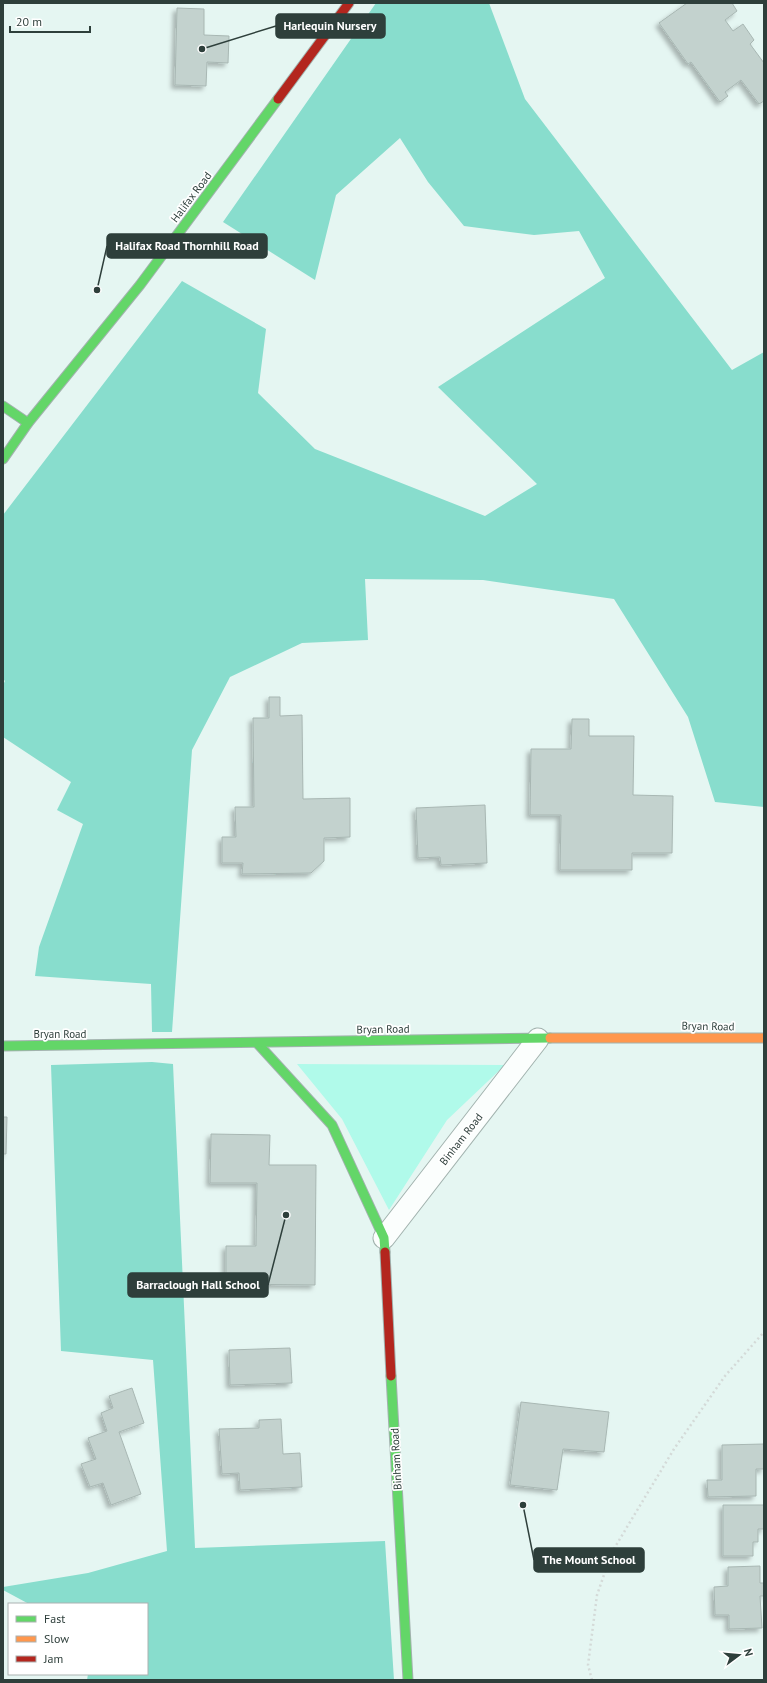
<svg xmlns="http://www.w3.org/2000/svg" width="767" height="1683" font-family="'PT Sans',sans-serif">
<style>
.green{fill:#b0faea}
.forest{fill:#88ddcd}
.building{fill:#c3d2ce;stroke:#a8b7b3;filter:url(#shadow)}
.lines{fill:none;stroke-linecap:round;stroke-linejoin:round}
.street-casing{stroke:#a2b2ae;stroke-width:23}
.fast-casing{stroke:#a2b2ae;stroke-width:11}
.slow-casing{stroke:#a2b2ae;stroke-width:11}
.jam-casing{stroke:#a2b2ae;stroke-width:11}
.path{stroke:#d4dad8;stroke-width:2.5;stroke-dasharray:2 3;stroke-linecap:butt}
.street{stroke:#fbfefd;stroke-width:21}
.fast{stroke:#63d668;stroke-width:9}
.slow{stroke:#ff974d;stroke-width:9}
.jam{stroke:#b3261e;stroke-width:9}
.labels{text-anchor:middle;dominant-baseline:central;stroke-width:3.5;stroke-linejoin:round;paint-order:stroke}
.street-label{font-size:11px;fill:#2e3f3b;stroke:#fff}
.leader{fill:none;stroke:#2e3f3b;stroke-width:1.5}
.callout-dot{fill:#2e3f3b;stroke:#fff;stroke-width:1.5}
.callout{fill:#2e3f3b;stroke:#2e3f3b;stroke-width:1.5}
.callout-label{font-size:12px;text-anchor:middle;font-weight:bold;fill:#fff}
</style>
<defs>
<filter id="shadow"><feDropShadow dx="-3.5" dy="3.5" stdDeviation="2" flood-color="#0004"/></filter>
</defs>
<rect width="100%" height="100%" fill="#e5f6f2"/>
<!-- green -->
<path class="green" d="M297,1064L505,1065L447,1120L389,1210L342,1119Z"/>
<!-- forest -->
<g class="forest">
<path d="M376,3H489L525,99L732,370L764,352V807L715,802L688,717L614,599L483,580L365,579L368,640L302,643L230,677L192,750L172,1032H152L151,984L35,976L39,947L83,824L57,810L71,782L3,737V685L5,681L3,679V515L182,281L266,329L258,393L315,449L485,516L537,484L438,387L605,278L579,231L534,235L464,226L428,182L400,138L336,195L315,280L223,222Z"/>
<path d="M152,1062L173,1064L195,1548L385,1541L394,1680H87L88,1674H147V1604H29L3,1590V1587L88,1573L167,1551L153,1360L61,1351L51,1065Z"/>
</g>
<!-- building -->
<g class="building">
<path d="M687,3H732L737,11L725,20L733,31L743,24L754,40L750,44L764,63V101L759,104L741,80L725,92L728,96L720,102L691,62L688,64L659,23Z"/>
<path d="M177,8L204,9V35L229,36L228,63L207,62L206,86L175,85Z"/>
<path d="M269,697H280V716L302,715L303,799L350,798V837L324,838V861L311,873L242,874L243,863H222V837H236L235,807H254L253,718H269Z"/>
<path d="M572,719H589V736H634L633,795L673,796L672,853H632V870H560L561,815H530L531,749H571Z"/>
<path d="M485,805L487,863L441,865L440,857L418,858L416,808Z"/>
<path d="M3,1117H7L6,1154H3Z"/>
<path d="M211,1134L270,1135L269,1165H316L315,1285L226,1284V1246H256L257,1183H210Z"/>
<path d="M290,1348L292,1383L230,1385L229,1350Z"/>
<path d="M132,1388L144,1423L119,1432L141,1494L111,1505L103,1483L90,1487L81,1464L96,1459L88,1438L107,1431L101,1413L113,1408L109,1396Z"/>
<path d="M521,1402L609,1412L604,1452L563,1449L557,1490L510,1485Z"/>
<path d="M281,1419L283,1454L300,1453L302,1487L240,1490L239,1473L222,1474L219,1429L259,1428V1420Z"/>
<path d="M764,1444V1469H756V1496L708,1497L707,1480H722V1445Z"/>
<path d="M723,1505H764V1529H758V1542H753V1556H723Z"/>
<path d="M760,1566V1583H764V1596H760L762,1628L729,1629V1615H715L714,1587L728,1586V1567Z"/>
</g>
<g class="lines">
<!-- street casing -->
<g class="street-casing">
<path id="street" d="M384,1238L538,1039"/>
</g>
<!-- fast casing -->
<g class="fast-casing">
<g id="fast">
<path d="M3,406L28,423"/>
<path d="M3,459L28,423L140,285L278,99"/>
<path d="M258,1044L332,1125L384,1238L385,1252"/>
<path d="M3,1046L550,1038"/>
<path d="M391,1376L408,1680"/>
</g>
</g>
<!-- slow casing -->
<g class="slow-casing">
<path id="slow" d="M550,1038H764"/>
</g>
<!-- jam casing -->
<g class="jam-casing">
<g id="jam">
<path d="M278,99L349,3"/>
<path d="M385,1252L391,1376"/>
</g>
</g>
<!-- path -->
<path class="path" d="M592,1680L588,1665L597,1595L612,1552L674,1449L725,1376L764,1332"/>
<!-- street -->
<use href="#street" class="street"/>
<!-- fast -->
<use href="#fast" class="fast"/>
<!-- slow -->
<use href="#slow" class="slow"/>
<!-- jam -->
<use href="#jam" class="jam"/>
</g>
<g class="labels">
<!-- street labels -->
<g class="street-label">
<text transform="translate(191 197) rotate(-53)">Halifax Road</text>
<text transform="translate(708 1026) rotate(1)">Bryan Road</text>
<text transform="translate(383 1029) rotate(-1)">Bryan Road</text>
<text x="60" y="1034">Bryan Road</text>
<text transform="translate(461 1139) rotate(-52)">Binham Road</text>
<text transform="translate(396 1459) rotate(-93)">Binham Road</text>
</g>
</g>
<!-- callouts -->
<path class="leader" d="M202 49L276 26M97 290L107 246M286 1215L268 1285M523 1505L534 1560"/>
<g class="callout-dot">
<circle cx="202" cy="49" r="4"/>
<circle cx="97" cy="290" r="4"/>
<circle cx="286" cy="1215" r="4"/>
<circle cx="523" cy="1505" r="4"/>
</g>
<g class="callout">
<rect x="276" y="14" width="109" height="24" rx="4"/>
<rect x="107" y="234" width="160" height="24" rx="4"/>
<rect x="128" y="1273" width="140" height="24" rx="4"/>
<rect x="534" y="1548" width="110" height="24" rx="4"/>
</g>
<g class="callout-label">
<text x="330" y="30">Harlequin Nursery</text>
<text x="187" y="250">Halifax Road Thornhill Road</text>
<text x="198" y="1289">Barraclough Hall School</text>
<text x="589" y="1564">The Mount School</text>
</g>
<!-- border -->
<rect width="767" height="1683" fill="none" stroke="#2e3f3b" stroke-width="8"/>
<!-- legend -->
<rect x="8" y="1603" width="140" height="72" fill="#ffffff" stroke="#abb2b1"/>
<rect x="16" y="1616" width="20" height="6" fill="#63d668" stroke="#abb2b1"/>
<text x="44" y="1623" font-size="12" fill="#2e3f3b">Fast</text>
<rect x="16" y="1636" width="20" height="6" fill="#ff974d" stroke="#abb2b1"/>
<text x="44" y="1643" font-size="12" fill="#2e3f3b">Slow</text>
<rect x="16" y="1656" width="20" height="6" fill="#b3261e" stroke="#abb2b1"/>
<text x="44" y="1663" font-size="12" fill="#2e3f3b">Jam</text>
<!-- north arrow -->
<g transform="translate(739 1655) rotate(74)" stroke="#ffffff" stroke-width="3" paint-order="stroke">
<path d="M0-3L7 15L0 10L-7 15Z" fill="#2e3f3b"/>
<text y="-6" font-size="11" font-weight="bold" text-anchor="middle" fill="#2e3f3b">N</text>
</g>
<!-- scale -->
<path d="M10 26v6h80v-6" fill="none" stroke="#2e3f3b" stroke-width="2"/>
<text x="16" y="26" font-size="12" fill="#2e3f3b" stroke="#ffffff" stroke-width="3" paint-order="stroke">20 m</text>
</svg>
